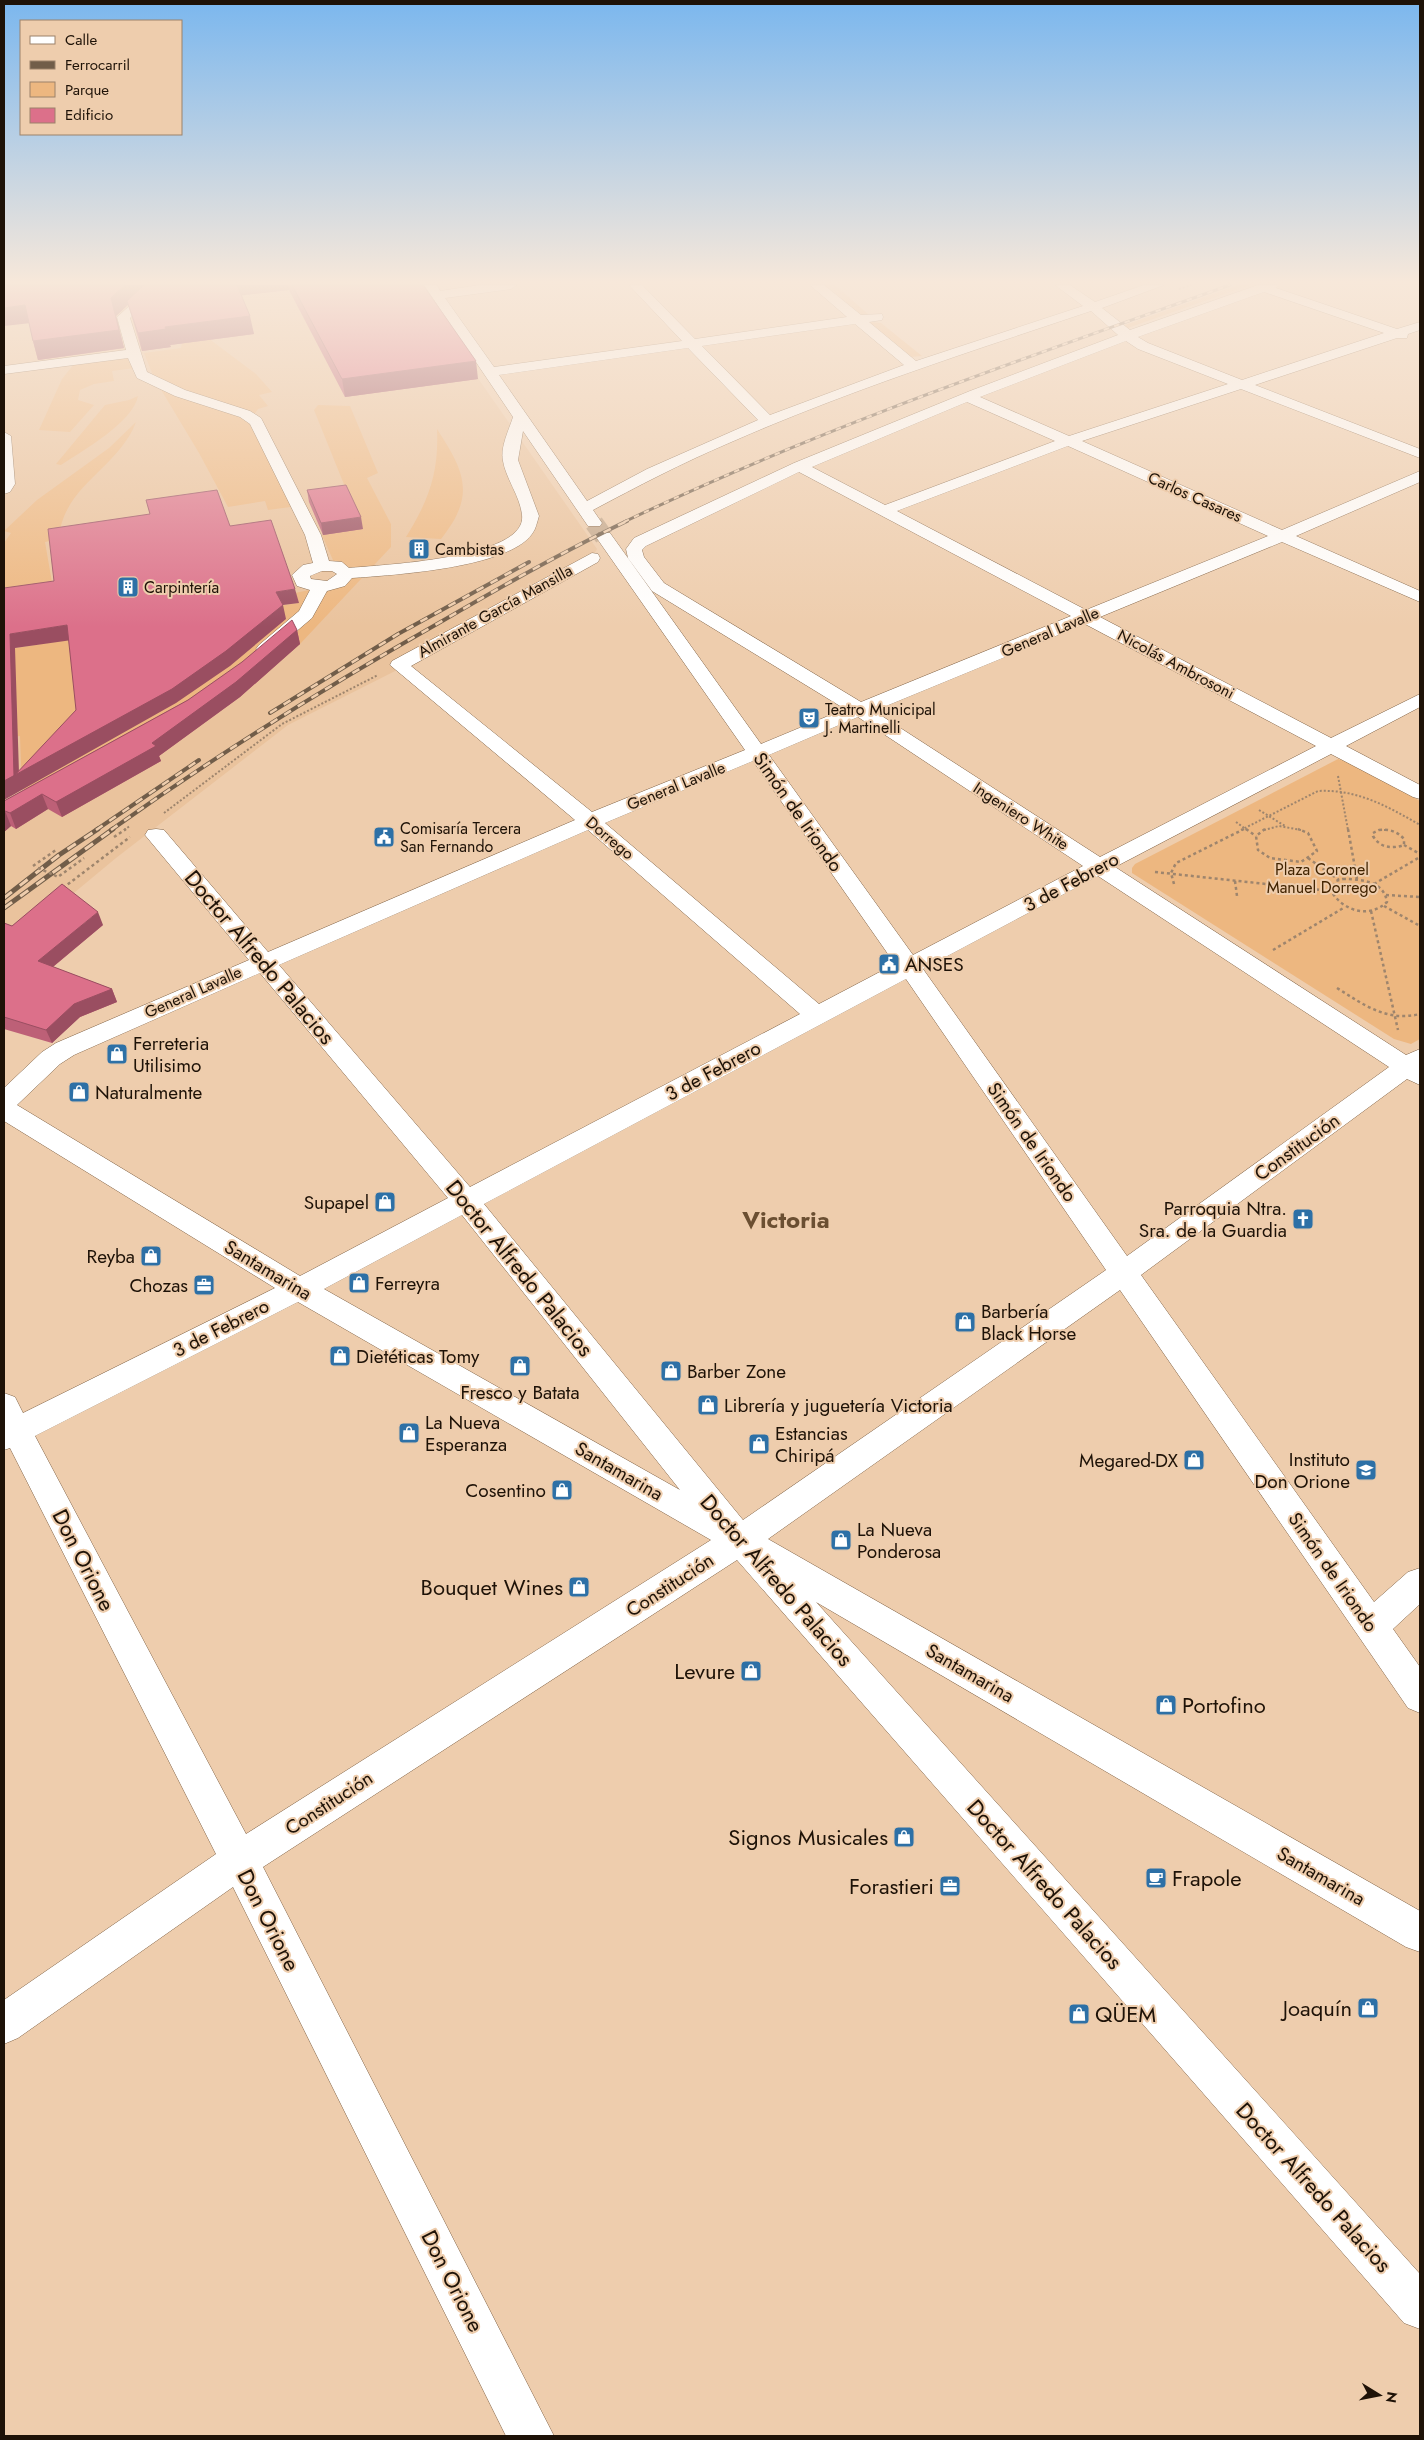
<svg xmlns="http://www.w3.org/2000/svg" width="1424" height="2440" font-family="Jost,sans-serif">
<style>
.built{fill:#eac39d}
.green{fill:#edb780}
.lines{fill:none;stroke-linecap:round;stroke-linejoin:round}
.minor-tunnel{stroke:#c4a88c;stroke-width:19;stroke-dasharray:19 9;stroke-linecap:butt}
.minor-casing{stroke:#806245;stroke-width:1}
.path-far1{stroke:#9e856d;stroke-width:2;stroke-dasharray:2 2;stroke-linecap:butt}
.path{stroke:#9e856d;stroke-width:2.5;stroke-dasharray:3 3;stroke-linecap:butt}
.minor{fill:#fff;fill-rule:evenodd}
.rail-far2-casing{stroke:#715d49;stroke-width:3}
.rail-far1-casing{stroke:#715d49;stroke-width:4}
.rail-casing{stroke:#715d49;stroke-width:5}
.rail-far2{stroke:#eecdad;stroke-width:2;stroke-dasharray:5.5;stroke-linecap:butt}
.rail-far1{stroke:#eecdad;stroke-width:2.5;stroke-dasharray:8;stroke-linecap:butt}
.rail{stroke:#eecdad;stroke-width:3;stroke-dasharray:10;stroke-linecap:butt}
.path-bridge{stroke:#9e856d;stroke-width:2.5;stroke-dasharray:3 3;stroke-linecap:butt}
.wall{fill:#bd6077}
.shaded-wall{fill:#9a4e61}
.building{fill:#dc708a;stroke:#9a4e61;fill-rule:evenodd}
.labels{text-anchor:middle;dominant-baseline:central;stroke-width:4;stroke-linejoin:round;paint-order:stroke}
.far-street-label{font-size:16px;fill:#1e1207;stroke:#eecdad}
.far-poi-label{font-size:16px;fill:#1e1207;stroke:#eecdad;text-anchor:start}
.far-park-label{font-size:16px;fill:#412300;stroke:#eecdad}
.street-label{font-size:19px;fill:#1e1207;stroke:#eecdad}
.poi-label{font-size:19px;fill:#1e1207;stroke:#eecdad;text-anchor:start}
.near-street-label{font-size:22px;fill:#1e1207;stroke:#eecdad}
.near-poi-label{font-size:22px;fill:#1e1207;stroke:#eecdad;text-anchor:end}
.district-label{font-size:24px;font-weight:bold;fill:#6b4f32;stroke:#eecdad}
</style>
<rect width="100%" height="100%" fill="#eecdad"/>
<!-- built -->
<path class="built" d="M4,285H413L597,549L592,558L415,661L288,725L116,858L4,951Z"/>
<!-- green -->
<g class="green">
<path d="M821,285H835L869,315L858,316Z"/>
<path d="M1238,285H1250L1125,329L1122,326Z"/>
<path d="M872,322L881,323L922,356L910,357L868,323Z"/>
<path d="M205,330L212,341L256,374L272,392L259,395L268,406L258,409L254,415L298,506L268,510L265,501L228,507L199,453L154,378L144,353L181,348L184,333Z"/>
<path d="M138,352L142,367L112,371L114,381L94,384L80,390L78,400L94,405L70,432L39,430L62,379L78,359Z"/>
<path d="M138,396C133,422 84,450 61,465L56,464L105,405L129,400Z"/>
<path d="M318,405L350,406L378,473L367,478L391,524V547L300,644L47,803L22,788L20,736L4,738V650L298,603L295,593L343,583L322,535L362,529L314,410Z"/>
<path d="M136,422C119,468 62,486 59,539L45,542L54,594L4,600V543L11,533L4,531L37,500L109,448Z"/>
<path d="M437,429C465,472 476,495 441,539L406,537C429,500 439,472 437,429Z"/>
<path d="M1338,759L1348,762L1420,801V1039L1411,1044L1394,1039L1132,873V868L1135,864Z"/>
</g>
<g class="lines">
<!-- minor-tunnel -->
<path class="minor-tunnel" d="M594,523L604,537"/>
<!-- minor casing -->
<g class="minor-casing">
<g id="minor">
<path d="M145,285H157V293L130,318L147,372L185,390L250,411L261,418L321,535L329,561L342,562L349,568C378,565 528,559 522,515C520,496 506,479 503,461C500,447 509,430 513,417L424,285H437L440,291L480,285H517L511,289L445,298L494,367L682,341L629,285H642L695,339L847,317L810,285H824L861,315L882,314L883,317L882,320L869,322L916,361L1083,306L1055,285H1070L1095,302L1144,285H1164L1102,308L1130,330L1258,285H1278L1276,288L1397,329L1420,322V330L1408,334L1407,338H1397L1255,385L1420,449V458L1241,389L1082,441L1282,530L1420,471V482L1296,536L1420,591V602L1282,542L1100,617L1331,738L1420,694V707L1346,746L1420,785V799L1413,797L1331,754L1115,867L1406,1055L1420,1049V1085L1407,1079L1141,1275L1374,1602L1408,1572L1420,1568V1604L1393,1629L1420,1667V1713L1408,1708L1120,1290L768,1539L1420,1911V1952L1406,1947L816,1602L1420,2274V2329L1404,2323L737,1560L263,1867L554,2436H506L233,1887L18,2038L4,2044V2000L216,1854L10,1448L4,1450V1393L15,1397L23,1413L275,1288L4,1121V1088L42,1052L56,1043L249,960L145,835L148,830L156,829L164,830L268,952L575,820L390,665L392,661L592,553L598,554L600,558L598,562L411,666L592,812L745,750L596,537L598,533H610L761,744L845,709L652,591L628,558L626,549L634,538L794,463L970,391L1118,335L1091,311C969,352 847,391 729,443C682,463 638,486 593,510L602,523L600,526H588L523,431L518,460L539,516C537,522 536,529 532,534C508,568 393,575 352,578L345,586L327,591L312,618L271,653H259L256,649L259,645L299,611L310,590L297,586L292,575L303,565L313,563L305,535L250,424L240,417L175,396L137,378L128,358L4,374V366L126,350L117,317L145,292ZM1264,292L1384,333L1242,380L1148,343L1138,337ZM855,324L904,365L770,415L702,346ZM1126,341L1138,349L1228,384L1069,436L980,397ZM688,348L758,420L647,469L587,501L499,375ZM967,402L1055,441L885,505L812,467ZM1068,446L1268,536L1086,610L897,511ZM799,472L1071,616L861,702L664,583L644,557L642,550L646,546ZM322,571H332L337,574L327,581L311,579L310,576ZM1085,624L1316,746L1100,857L874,711ZM858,717L1083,866L913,955L769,755ZM753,761L895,964L819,1004L605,823ZM588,830L800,1014L470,1187L279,965ZM1098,876L1389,1067L1127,1256L923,969ZM260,973L448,1198L300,1276L17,1105L60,1064L74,1055ZM906,979L1106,1270L743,1520L484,1204ZM462,1215L680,1490L324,1289ZM298,1302L711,1540L246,1834L35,1436Z"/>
<path d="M4,432L11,436L15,484L10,492L4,494Z"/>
</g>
</g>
<!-- path-far1 -->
<g class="path-far1">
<path d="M1179,289L1191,285"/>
<path d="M1338,776L1348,830"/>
<path d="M1259,810L1285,826"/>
<path d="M164,813L282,724L378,675"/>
<path d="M1236,822L1247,830"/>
<path d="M124,830L130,826"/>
<path d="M1241,830L1318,791C1357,789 1387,806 1420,825"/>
<path d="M1264,830L1279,826L1301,830"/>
<path d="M1380,830H1387"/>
</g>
<!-- path -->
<g class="path">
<path d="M1246,829L1256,836"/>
<path d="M1265,829L1256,836L1258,850L1270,858L1301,862L1317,851L1308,833L1298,829"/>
<path d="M1348,829L1357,879"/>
<path d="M1379,830C1389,829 1397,831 1404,839V845C1392,849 1380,848 1373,836V833Z"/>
<path d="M114,837L126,829"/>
<path d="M1404,845L1420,854"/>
<path d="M1308,858L1339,880"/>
<path d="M33,866L56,850"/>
<path d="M1155,872L1331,891"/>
<path d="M54,875L58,877L84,858"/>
<path d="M1343,879C1361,879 1384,881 1387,902C1369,919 1343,911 1331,891L1336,881Z"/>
<path d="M1235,881L1237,896"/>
<path d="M1174,884L1171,873L1176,863L1244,829"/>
<path d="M1374,884L1420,857"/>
<path d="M63,888L130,837"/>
<path d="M1386,895L1420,897"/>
<path d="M1384,906L1420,926"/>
<path d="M1371,911L1398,1030"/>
<path d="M1273,950L1345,907"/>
<path d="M1337,988C1364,1005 1387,1022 1420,1014"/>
</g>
<!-- minor -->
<use href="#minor" class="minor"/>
<!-- rail-far2 casing -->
<g class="rail-far2-casing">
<path id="rail-far2" d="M624,522C820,428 1026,358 1230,285"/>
</g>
<!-- rail-far1 casing -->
<g class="rail-far1-casing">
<g id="rail-far1">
<path d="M270,713L398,634L529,562"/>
<path d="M96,830L199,760"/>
<path d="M111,830C218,754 329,685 444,620C504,585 564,551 627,521"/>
</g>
</g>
<!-- rail casing -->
<g class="rail-casing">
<g id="rail">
<path d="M4,898L59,855L98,829"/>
<path d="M4,908L113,829"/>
</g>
</g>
<!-- rail-far2 -->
<use href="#rail-far2" class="rail-far2"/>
<!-- rail-far1 -->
<use href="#rail-far1" class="rail-far1"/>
<!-- rail -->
<use href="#rail" class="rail"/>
<!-- path-bridge -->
<path class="path-bridge" d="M38,868L54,875"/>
</g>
<!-- wall -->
<g class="wall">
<path d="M4,285H423L478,379L345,397L289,290L241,295L254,334L170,345L171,347L142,351L128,304L116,316L124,348L38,360L33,341L29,323Z"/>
<path d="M307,490L363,529L323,535L309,502Z"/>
<path d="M297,630L300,644L240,697L159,756L161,761L62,817L48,809L16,829L11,826L4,832V801L188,700Z"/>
<path d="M4,923L12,926L103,925L53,967L112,989L117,1002L80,1017L52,1043L4,1029Z"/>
</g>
<!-- shaded-wall -->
<g class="shaded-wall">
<path d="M125,285H144L143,291L116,316L124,348L38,360L33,341Z"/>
<path d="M235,285H288L289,290L237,296Z"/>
<path d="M25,305L31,323L4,326V308Z"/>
<path d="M250,316L254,334L170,345L171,347L142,351L138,333L165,327Z"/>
<path d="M476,361L478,379L345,397L342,379Z"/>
<path d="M361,517L363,529L323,535L321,523Z"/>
<path d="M295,589L299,603L283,605L286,619L230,666L176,703L4,800V781L10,634L67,625L72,640L15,648L19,773L276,592Z"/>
<path d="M297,630L300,644L240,697L159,756L161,761L62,817L56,802Z"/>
<path d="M42,794L48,809L16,829L10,813Z"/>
<path d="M5,811L11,826L4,832V812Z"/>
<path d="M98,912L103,925L43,975L38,961Z"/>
<path d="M112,989L117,1002L80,1017L52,1043L46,1030L74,1004Z"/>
</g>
<!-- building -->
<g class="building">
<path d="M4,285H125L111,298L119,330L33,341L25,305L4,308Z"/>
<path d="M144,285H237L250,316L165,327L166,329L138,333L127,301Z"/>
<path d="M292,285H423L476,361L342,379Z"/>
<path d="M346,485L361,517L321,523L307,490Z"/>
<path d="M217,490L230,526L271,520L295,589L276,592L283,605L226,651L172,689L4,781V588L54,581L48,529L150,514L146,500ZM67,625L76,710L14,776L10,634Z"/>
<path d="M292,620L297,630L236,682L152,743L156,746L56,802L42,794L10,813L5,811L4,812V801L188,700L242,662Z"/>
<path d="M62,884L98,912L38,961L112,989L74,1004L46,1030L4,1017V923L12,926Z"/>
</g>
<!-- sky -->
<linearGradient id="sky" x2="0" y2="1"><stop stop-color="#7bb7ee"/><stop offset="0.45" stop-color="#f7e8da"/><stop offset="1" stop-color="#f7e8da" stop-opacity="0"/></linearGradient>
<rect width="1424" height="627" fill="url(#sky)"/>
<!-- icons -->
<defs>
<g id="building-square" transform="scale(1.125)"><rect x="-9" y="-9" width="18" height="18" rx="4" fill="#2d70a6" stroke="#eecdad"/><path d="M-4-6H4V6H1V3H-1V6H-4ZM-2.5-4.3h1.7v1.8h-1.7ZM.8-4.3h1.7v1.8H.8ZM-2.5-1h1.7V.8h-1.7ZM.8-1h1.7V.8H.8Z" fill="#fff"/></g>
<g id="theatre-square" transform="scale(1.125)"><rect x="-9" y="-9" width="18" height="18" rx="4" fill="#2d70a6" stroke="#eecdad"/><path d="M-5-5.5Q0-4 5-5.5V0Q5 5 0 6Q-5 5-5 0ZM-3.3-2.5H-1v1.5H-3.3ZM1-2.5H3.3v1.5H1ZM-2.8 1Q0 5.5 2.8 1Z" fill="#fff"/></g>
<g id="civic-square" transform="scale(1.125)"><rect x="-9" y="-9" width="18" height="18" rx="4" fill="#2d70a6" stroke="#eecdad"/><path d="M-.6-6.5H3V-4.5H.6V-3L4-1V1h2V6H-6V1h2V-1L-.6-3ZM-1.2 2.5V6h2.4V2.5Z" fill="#fff"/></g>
<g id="shop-square" transform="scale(1.125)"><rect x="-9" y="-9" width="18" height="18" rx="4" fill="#2d70a6" stroke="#eecdad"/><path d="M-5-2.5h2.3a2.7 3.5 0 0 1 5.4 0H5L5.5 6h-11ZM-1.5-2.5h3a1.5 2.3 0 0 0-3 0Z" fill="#fff"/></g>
<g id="church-square" transform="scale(1.125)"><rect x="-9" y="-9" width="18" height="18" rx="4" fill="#2d70a6" stroke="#eecdad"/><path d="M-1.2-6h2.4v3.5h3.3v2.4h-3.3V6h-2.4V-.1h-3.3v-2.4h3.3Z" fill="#fff"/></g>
<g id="office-square" transform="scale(1.125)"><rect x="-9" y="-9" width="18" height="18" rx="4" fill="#2d70a6" stroke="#eecdad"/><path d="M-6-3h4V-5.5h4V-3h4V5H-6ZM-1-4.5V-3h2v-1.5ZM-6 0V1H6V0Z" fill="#fff"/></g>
<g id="school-square" transform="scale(1.125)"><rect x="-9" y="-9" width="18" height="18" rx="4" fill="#2d70a6" stroke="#eecdad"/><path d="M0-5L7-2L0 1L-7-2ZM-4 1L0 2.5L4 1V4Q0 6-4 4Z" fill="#fff"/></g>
<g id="cafe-square" transform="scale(1.125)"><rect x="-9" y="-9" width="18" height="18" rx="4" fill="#2d70a6" stroke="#eecdad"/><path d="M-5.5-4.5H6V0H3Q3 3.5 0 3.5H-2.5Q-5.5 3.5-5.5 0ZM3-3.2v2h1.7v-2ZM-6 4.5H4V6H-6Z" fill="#fff"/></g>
</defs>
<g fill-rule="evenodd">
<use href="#building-square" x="419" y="549"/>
<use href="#building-square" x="128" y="587"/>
<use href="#theatre-square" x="809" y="718"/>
<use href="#civic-square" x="384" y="837"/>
<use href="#civic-square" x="889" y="964"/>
<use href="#shop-square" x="117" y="1054"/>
<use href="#shop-square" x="79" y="1092"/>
<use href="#shop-square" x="385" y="1202"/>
<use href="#church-square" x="1303" y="1219"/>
<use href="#shop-square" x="151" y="1256"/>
<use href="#shop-square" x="359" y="1283"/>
<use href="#office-square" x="204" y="1285"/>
<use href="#shop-square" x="965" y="1322"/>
<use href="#shop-square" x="340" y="1356"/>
<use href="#shop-square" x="520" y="1366"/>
<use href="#shop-square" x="671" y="1371"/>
<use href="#shop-square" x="708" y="1405"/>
<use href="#shop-square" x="409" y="1433"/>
<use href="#shop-square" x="759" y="1444"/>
<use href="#shop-square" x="1194" y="1460"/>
<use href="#school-square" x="1366" y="1470"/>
<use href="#shop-square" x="562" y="1490"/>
<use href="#shop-square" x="841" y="1540"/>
<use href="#shop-square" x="579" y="1587"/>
<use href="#shop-square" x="751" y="1671"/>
<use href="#shop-square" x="1166" y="1705"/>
<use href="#shop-square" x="904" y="1837"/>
<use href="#cafe-square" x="1156" y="1878"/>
<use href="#office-square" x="950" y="1886"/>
<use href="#shop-square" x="1368" y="2008"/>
<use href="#shop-square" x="1079" y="2014"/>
</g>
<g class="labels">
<!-- far-street labels -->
<g class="far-street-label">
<text transform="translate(1195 497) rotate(24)">Carlos Casares</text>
<text transform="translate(495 611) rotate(-29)">Almirante García Mansilla</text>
<text transform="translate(1050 632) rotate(-23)">General Lavalle</text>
<text transform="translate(1176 664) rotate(28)">Nicolás Ambrosoni</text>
<text transform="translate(676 786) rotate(-22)">General Lavalle</text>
<text transform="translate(1021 816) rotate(33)">Ingeniero White</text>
<text transform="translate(610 838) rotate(40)">Dorrego</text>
<text transform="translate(193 992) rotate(-24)">General Lavalle</text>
</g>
<!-- far-poi labels -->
<g class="far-poi-label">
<text x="435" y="549">Cambistas</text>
<text x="144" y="587">Carpintería</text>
<text x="825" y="709">Teatro Municipal<tspan x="825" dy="18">J. Martinelli</tspan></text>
<text x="400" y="828">Comisaría Tercera<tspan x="400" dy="18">San Fernando</tspan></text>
</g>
<!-- far-park labels -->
<g class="far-park-label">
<text x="1322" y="869">Plaza Coronel<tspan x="1322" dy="18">Manuel Dorrego</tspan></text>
</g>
<!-- street labels -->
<g class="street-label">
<text transform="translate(798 812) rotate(55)">Simón de Iriondo</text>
<text transform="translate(1071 882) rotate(-28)">3 de Febrero</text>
<text transform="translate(713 1071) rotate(-28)">3 de Febrero</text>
<text transform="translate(1032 1142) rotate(55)">Simón de Iriondo</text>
<text transform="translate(1297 1147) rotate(-36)">Constitución</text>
<text transform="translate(268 1270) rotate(31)">Santamarina</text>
<text transform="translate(221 1328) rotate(-27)">3 de Febrero</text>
<text transform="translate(619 1471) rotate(30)">Santamarina</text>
<text transform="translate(1333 1572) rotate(55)">Simón de Iriondo</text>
<text transform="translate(670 1585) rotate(-33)">Constitución</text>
<text transform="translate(970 1673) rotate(30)">Santamarina</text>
<text transform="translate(329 1803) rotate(-33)">Constitución</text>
<text transform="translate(1321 1876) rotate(30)">Santamarina</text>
</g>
<!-- poi labels -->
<g class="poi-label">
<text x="905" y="964">ANSES</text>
<text x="133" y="1043">Ferreteria<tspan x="133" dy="22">Utilisimo</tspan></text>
<text x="95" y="1092">Naturalmente</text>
<text x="369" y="1202" text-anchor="end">Supapel</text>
<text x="1287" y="1208" text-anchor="end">Parroquia Ntra.<tspan x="1287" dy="22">Sra. de la Guardia</tspan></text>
<text x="135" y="1256" text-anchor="end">Reyba</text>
<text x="375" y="1283">Ferreyra</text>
<text x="188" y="1285" text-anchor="end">Chozas</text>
<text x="981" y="1311">Barbería<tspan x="981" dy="22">Black Horse</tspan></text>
<text x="356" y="1356">Dietéticas Tomy</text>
<text x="687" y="1371">Barber Zone</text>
<text x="520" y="1392" text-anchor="middle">Fresco y Batata</text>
<text x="724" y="1405">Librería y juguetería Victoria</text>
<text x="425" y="1422">La Nueva<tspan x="425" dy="22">Esperanza</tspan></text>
<text x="775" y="1433">Estancias<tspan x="775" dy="22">Chiripá</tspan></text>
<text x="1350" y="1459" text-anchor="end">Instituto<tspan x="1350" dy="22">Don Orione</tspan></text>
<text x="1178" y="1460" text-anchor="end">Megared-DX</text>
<text x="546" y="1490" text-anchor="end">Cosentino</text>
<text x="857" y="1529">La Nueva<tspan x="857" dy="22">Ponderosa</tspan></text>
</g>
<!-- near-street labels -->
<g class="near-street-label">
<text transform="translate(260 957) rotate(50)">Doctor Alfredo Palacios</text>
<text transform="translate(520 1268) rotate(51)">Doctor Alfredo Palacios</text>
<text transform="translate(84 1560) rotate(63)">Don Orione</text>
<text transform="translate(777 1580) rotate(49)">Doctor Alfredo Palacios</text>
<text transform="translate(1045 1884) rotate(48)">Doctor Alfredo Palacios</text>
<text transform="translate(269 1920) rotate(63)">Don Orione</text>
<text transform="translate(1314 2187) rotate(48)">Doctor Alfredo Palacios</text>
<text transform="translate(453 2281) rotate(63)">Don Orione</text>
</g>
<!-- near-poi labels -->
<g class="near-poi-label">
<text x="563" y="1587">Bouquet Wines</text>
<text x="735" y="1671">Levure</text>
<text x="1182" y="1705" text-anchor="start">Portofino</text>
<text x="888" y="1837">Signos Musicales</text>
<text x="1172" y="1878" text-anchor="start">Frapole</text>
<text x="934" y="1886">Forastieri</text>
<text x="1352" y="2008">Joaquín</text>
<text x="1095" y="2014" text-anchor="start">QÜEM</text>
</g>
<!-- district labels -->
<g class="district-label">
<text x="786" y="1219">Victoria</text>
</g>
</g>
<!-- border -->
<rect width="1424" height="2440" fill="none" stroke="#1e1207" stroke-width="10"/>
<!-- legend -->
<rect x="20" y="20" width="162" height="115" fill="#eecdad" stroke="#9b826b"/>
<rect x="30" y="36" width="25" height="8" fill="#ffffff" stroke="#9b826b"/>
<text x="65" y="45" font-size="15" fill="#1e1207">Calle</text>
<rect x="30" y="61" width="25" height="8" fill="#715d49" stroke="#9b826b"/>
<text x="65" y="70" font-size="15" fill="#1e1207">Ferrocarril</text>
<rect x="30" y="82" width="25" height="15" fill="#edb780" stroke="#9b826b"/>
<text x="65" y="95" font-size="15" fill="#1e1207">Parque</text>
<rect x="30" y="108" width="25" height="15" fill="#dc708a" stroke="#9b826b"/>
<text x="65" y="120" font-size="15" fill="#1e1207">Edificio</text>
<!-- north arrow -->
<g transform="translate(1379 2395) rotate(100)" stroke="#eecdad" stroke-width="4" paint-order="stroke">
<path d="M0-4L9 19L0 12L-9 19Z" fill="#1e1207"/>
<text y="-8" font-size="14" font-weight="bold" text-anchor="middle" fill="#1e1207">N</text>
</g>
</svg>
